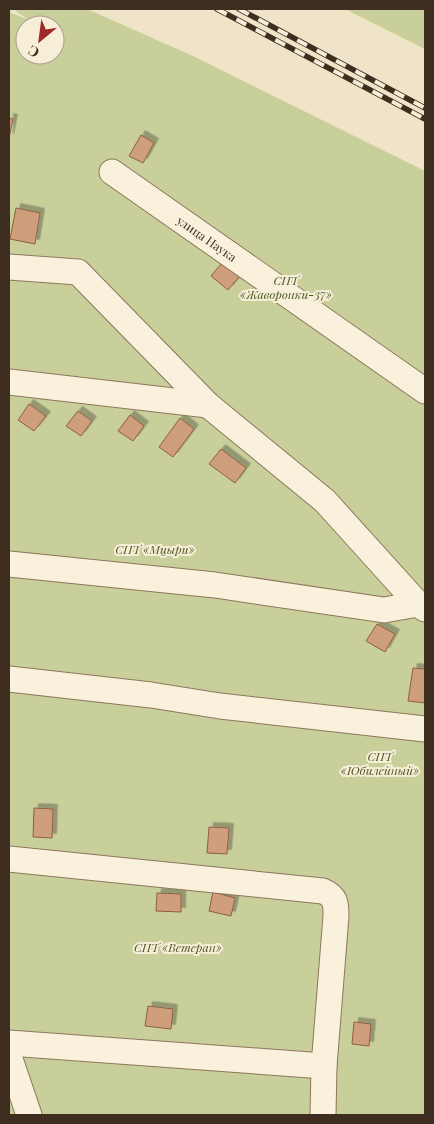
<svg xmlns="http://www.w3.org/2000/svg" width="434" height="1124" font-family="'Playfair Display',serif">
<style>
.green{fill:#c9cf9b;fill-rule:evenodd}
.building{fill:#cf9f7d;stroke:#8d5f41;filter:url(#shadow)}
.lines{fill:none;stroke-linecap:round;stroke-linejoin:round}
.minor-casing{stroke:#8d765c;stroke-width:27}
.minor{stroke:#faf1dc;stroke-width:25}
.rail-casing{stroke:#3d2e20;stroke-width:5.5}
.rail{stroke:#f7eed8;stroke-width:4;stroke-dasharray:11;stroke-linecap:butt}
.labels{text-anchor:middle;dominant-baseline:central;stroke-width:4;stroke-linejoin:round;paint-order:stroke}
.street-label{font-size:12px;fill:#3d2e20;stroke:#f7eed8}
.park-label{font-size:12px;font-style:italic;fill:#4d5a26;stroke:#f7eed8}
</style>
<defs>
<filter id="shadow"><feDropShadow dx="4.5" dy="-4.5" stdDeviation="0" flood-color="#0004"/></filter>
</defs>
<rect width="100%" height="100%" fill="#f0e4c8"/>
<!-- green -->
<g class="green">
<path d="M13,9H87L193,56L425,171V1115H9V12L29,20ZM25,25H55V55H25Z"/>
<path d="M345,9H425V49Z"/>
</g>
<!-- building -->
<g class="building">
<path d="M9,118L13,119L9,138Z"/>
<path d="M141,135L154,143L143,163L129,156Z"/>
<path d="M16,208L40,213L35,244L10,239Z"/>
<path d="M227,257L244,271L228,290L211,276Z"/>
<path d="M29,404L46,416L34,431L18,420Z"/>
<path d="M78,411L92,421L81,436L66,426Z"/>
<path d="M130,415L144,426L133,441L118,431Z"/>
<path d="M180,418L194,429L173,457L159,447Z"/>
<path d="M221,449L246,468L235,483L209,464Z"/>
<path d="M377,624L395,634L385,652L366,641Z"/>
<path d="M413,668L425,669V703L408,701Z"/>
<path d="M34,808L53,809L52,838L33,837Z"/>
<path d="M209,827L229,828L227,854L207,853Z"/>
<path d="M213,892L235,898L231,916L209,911Z"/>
<path d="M157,893L181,894V912L156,911Z"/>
<path d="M148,1006L173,1009L171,1029L145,1026Z"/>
<path d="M354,1022L371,1024L369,1046L352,1044Z"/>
</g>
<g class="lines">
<!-- minor casing -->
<g class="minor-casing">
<g id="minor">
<path id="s1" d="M112,172L425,391"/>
<path d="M9,267L78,272L208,405L325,501L418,604L425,609"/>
<path d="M9,382L208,405"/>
<path d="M9,564L215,585L384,610L418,604"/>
<path d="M9,679L151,695L220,706L425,729"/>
<path d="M9,859L323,891C336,897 336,903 336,916L324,1066L323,1115"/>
<path d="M9,1043L324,1066"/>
<path d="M9,1056L29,1115"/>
</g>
</g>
<!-- minor -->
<use href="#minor" class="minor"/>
<!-- rail casing -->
<g class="rail-casing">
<g id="rail">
<path d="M217,9L425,119"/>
<path d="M239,9L425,108"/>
</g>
</g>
<!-- rail -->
<use href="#rail" class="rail"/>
</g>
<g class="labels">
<!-- street labels -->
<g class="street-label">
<text stroke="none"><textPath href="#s1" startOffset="116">улица Наука</textPath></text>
</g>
<!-- park labels -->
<g class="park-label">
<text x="286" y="280">СНТ<tspan x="286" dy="14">«Жаворонки-37»</tspan></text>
<text x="155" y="549">СНТ «Мцыри»</text>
<text x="380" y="756">СНТ<tspan x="380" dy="14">«Юбилейный»</tspan></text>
<text x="178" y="947">СНТ «Ветеран»</text>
</g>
</g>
<!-- border -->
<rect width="434" height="1124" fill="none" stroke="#3d2e20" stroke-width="20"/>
<!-- north arrow -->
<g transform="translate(40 40) rotate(209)"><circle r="24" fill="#f7eed8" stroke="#ada18e"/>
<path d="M0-4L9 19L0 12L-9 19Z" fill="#9e2a2b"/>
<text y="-8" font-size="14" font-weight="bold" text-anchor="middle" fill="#3d2e20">С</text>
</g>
</svg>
